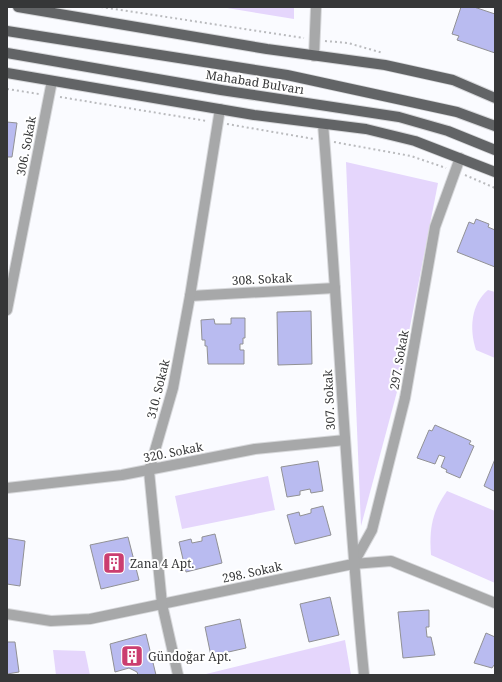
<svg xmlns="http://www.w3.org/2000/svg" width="502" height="682" font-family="'Noto Serif',serif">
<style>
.green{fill:#e5d6fc}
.building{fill:#b9bbf0;stroke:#919194}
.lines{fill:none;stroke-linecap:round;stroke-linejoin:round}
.minor-casing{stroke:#d7d8db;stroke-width:12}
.tertiary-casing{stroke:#d7d8db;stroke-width:12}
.primary-casing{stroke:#d7d8db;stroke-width:12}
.path{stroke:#babbbe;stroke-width:2;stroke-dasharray:2 3;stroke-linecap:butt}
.minor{stroke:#a7a8a9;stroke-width:10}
.tertiary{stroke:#a7a8a9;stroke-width:10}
.primary{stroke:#626466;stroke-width:10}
.labels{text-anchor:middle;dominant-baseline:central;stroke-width:4;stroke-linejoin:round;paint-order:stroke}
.street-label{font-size:12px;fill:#363738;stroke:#fff}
.poi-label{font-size:12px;fill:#363738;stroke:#fff;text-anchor:start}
</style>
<rect width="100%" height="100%" fill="#fafbff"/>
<!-- green -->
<g class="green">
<path d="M221,7H294V19Z"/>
<path d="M346,162L438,183L398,388L361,526Z"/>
<path d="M488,290L495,292V358L476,350C469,329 471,304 488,290Z"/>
<path d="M268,476L275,510L182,529L175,496Z"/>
<path d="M447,491L495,511V583L431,555C429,529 432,512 447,491Z"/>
<path d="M345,640L351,675H202Z"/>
<path d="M53,650L85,651L90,675H56Z"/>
</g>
<!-- building -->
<g class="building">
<path d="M461,7H474L495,14V53L457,40L459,36L452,34Z"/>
<path d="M7,122L17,123L12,157H7Z"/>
<path d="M476,219L489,224L488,227L495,230V267L457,252L469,222L474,224Z"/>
<path d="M311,311L312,364L278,365L277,312Z"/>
<path d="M231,318H245V338H243V344H240V350H244V364H208L207,346H205V340H202L201,320L214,319L215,324H231Z"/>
<path d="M435,425L471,441L469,444L474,446L460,478L446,472L447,470L441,467L445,457L439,455L435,464L417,458L429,430L432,431Z"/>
<path d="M495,459V489L494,491L484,486Z"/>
<path d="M318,461L323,491L311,493L310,489L300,491V495L287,497L281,467Z"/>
<path d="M323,506L331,535L295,544L287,515L299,512L300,516L311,513V509Z"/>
<path d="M215,534L222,563L186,572L179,542L191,539L192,543L202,541V537Z"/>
<path d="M128,537L139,580L101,589L90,545Z"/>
<path d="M7,538L25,541L20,586L7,584Z"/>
<path d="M330,597L339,635L309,642L300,604Z"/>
<path d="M429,610V627H426L427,637H431L435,655L403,658L398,612Z"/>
<path d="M240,619L246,648L211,656L205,627Z"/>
<path d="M486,633L495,637V665H494L492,668L474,663Z"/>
<path d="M146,634L156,675H138L137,672L129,668L115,672L110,644Z"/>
<path d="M7,642H15L19,672L7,674Z"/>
</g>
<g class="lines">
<!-- minor casing -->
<g class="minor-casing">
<g id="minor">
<path d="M314,56L316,7"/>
<path d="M190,296L335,288"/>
<path d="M7,310L52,81"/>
<path d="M7,488L122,475L255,449L345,440"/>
<path d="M353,564L372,530L405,398L435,227L460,158"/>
<path d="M7,614L51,621L90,619L353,564L391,561L495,603"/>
<path d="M178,675L162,604L149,471L173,388L190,296L220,109"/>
</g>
</g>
<!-- tertiary casing -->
<g class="tertiary-casing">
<path id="tertiary" d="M323,124C338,308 346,492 364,675"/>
</g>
<!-- primary casing -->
<g class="primary-casing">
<g id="primary">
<path d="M18,7L267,49L385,65L453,80L495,98"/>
<path d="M7,31L287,75L457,112L495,126"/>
<path d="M7,53L221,90L399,117L448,131L495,150"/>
<path d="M7,73L254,115L366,129L415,141L495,172"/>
</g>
</g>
<!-- path -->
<g class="path">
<path d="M101,7L304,38"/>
<path d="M325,41L348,43L383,53"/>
<path d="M7,89L39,94"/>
<path d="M60,97L207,121"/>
<path d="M227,124L314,139"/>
<path d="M334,142L411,156L446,168"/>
<path d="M465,175L495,188"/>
</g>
<!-- minor -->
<use href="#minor" class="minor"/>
<!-- tertiary -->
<use href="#tertiary" class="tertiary"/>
<!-- primary -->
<use href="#primary" class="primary"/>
</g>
<!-- icons -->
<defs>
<g id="building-square" transform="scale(1.15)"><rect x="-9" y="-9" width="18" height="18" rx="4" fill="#cb3e70" stroke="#fff"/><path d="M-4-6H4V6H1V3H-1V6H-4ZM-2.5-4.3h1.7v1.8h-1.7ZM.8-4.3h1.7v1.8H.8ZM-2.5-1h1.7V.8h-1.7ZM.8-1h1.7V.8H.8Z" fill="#fff"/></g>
</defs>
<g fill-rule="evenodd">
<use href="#building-square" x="114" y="563"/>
<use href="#building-square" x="132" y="656"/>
</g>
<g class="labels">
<!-- street labels -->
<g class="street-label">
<text transform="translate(255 82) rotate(9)">Mahabad Bulvarı</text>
<text transform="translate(26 146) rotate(-79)">306. Sokak</text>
<text transform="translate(262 279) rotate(-3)">308. Sokak</text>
<text transform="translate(399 360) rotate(-80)">297. Sokak</text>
<text transform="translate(158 389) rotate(-76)">310. Sokak</text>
<text transform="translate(329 400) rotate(-93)">307. Sokak</text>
<text transform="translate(173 452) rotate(-11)">320. Sokak</text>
<text transform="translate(252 572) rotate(-12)">298. Sokak</text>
</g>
<!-- poi labels -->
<g class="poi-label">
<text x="130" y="563">Zana 4 Apt.</text>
<text x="148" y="656">Gündoğar Apt.</text>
</g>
</g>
<!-- border -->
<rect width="502" height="682" fill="none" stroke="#363738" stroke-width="16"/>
</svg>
